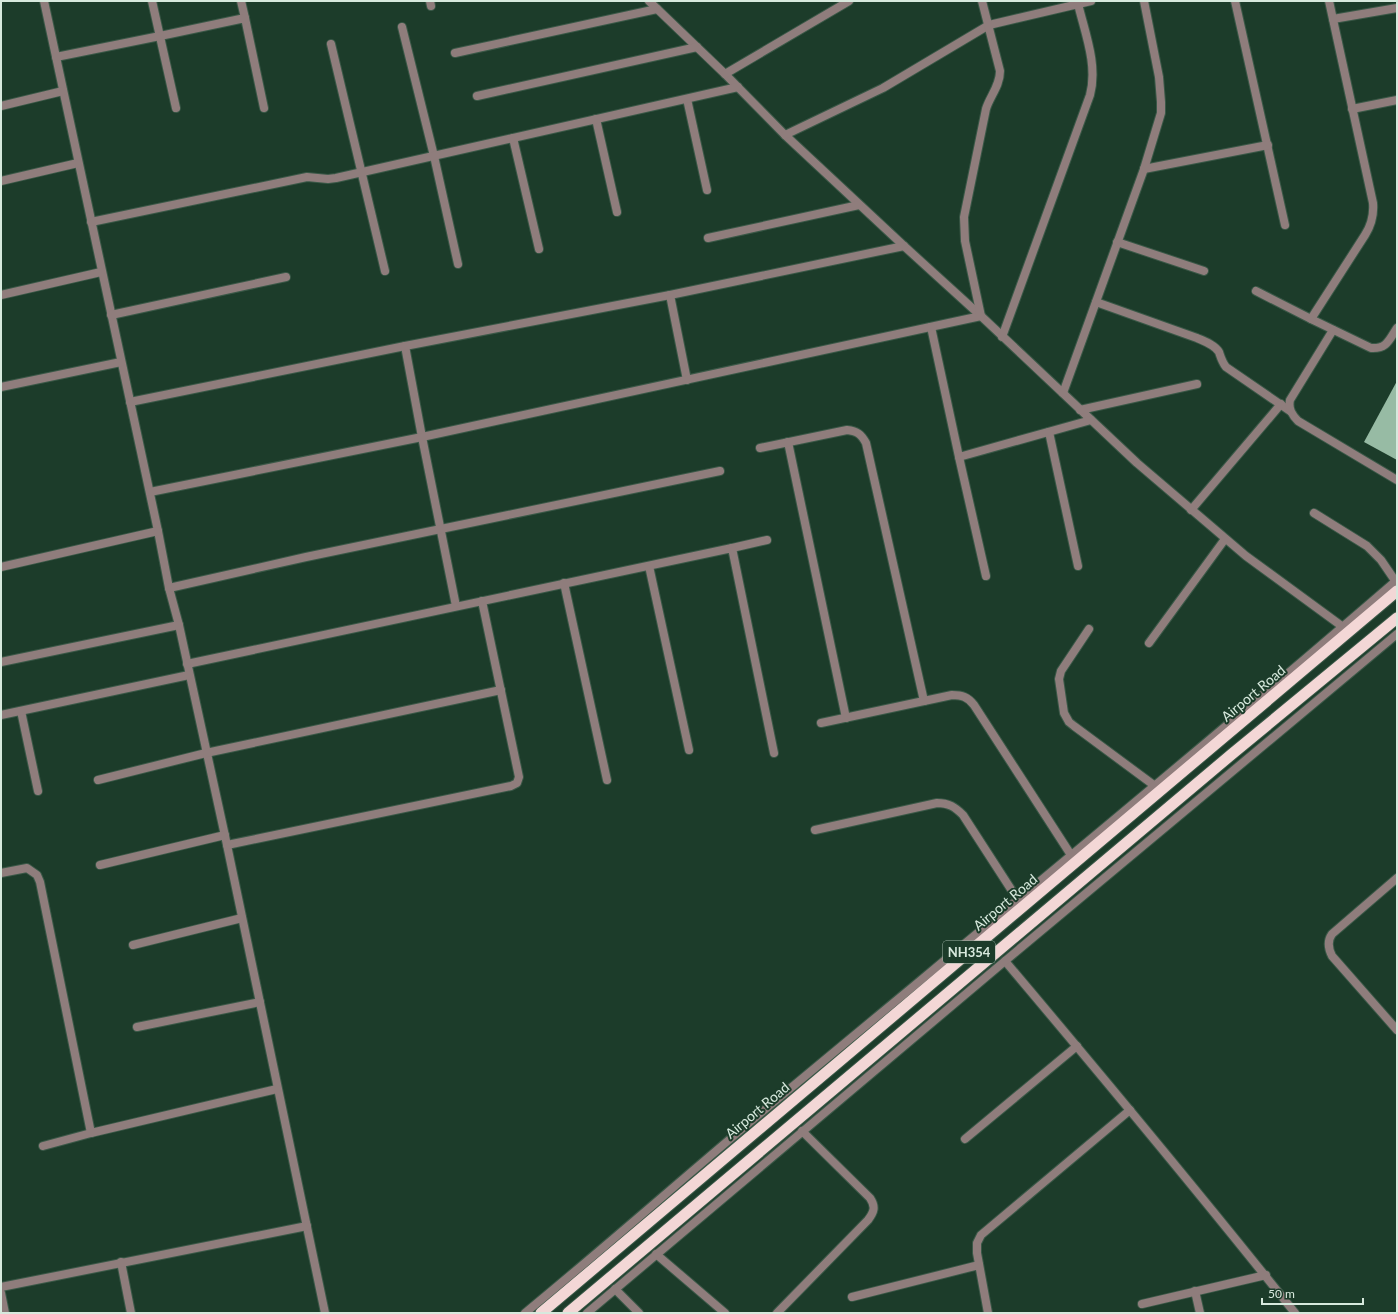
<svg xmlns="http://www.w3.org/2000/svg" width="1398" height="1314" font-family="Lato,sans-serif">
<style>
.building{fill:#97bba4}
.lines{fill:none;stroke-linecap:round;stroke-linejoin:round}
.minor-casing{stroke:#3a5847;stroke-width:10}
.trunk-casing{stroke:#3a5847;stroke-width:13}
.minor{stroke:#8f7d7c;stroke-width:8}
.trunk{stroke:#f3d7d6;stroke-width:11}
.labels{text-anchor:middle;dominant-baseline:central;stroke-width:4;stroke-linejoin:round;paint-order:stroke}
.shield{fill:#1c3c2a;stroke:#9fb5a7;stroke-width:1}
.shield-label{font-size:13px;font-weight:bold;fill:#d7e9dd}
.street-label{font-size:14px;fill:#d7e9dd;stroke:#1c3c2a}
</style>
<rect width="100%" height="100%" fill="#1c3c2a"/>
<!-- building -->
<path class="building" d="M1397,381V460L1364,442Z"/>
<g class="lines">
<!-- minor casing -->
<g class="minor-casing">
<g id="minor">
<path d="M44,1L158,531L169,588L179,625L227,845L325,1313"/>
<path d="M152,1L176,108"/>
<path d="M241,1L245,18"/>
<path d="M430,1L431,6"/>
<path d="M649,1L725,74L785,135L904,246L981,316L1137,463L1246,556L1343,627"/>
<path d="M1235,1L1285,225"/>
<path d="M1333,19L1397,8"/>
<path d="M402,27L434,156L458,264"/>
<path d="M331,44L385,271"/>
<path d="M455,53L657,9"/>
<path d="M56,57L160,36L245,18L264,108"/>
<path d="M725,74L849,1"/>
<path d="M477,96L697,47"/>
<path d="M687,99L707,190"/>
<path d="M1,106L63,91"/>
<path d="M1352,109L1397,100"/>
<path d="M596,119L617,212"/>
<path d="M785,135L883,88L989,25L1091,1"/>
<path d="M513,138L539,249"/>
<path d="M1144,169L1268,145"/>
<path d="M1,181L78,163"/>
<path d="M91,222L307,177L328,179L336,178L738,87"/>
<path d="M708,238L859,205"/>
<path d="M1117,242L1204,271"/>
<path d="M1256,291L1311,319L1371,348C1387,349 1389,340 1397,328"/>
<path d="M1,295L101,272"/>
<path d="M670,295L687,380"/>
<path d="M1096,302L1197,338C1204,341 1215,345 1219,352C1221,358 1222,362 1226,367L1290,411"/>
<path d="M111,315L286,277"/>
<path d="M1311,319L1365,235C1372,224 1374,215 1373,203L1329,1"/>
<path d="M931,327L959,457"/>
<path d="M1333,330L1290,400C1288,409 1292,415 1298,421L1397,480"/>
<path d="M1002,337L1090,95C1098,65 1085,33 1078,4"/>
<path d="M405,346L422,437L456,606"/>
<path d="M1,387L121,362"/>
<path d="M1063,393L1144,169L1161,113V102L1159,77L1144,1"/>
<path d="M130,402L405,346L670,295L904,246"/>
<path d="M1080,410L1197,384"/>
<path d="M1049,432L1078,566"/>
<path d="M788,442L846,718"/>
<path d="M760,448L847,430C857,431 861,434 866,443L924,701"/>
<path d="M150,492L422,437L981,316L965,241L964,217L986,109C990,96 1000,86 1000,71L982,1"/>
<path d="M1191,510L1281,404"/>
<path d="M1314,513L1367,546L1381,560L1396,582"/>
<path d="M732,548L767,540"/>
<path d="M649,566L689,750"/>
<path d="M1,567L158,531"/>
<path d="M986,576L959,457L1091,420"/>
<path d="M564,583L607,780"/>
<path d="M169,588L306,557L720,471"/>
<path d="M1089,629L1061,671L1059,679L1064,713L1069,722L1074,726L1155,786"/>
<path d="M1149,643L1225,539"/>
<path d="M1,662L179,625"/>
<path d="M187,664L732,548L774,753"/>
<path d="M21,711L38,791"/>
<path d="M1,715L189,675"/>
<path d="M821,723L952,695C962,695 968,697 974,705L1071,855"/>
<path d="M98,780L206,753L501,690"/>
<path d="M815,830L937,803C949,803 955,807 963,815L1018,900"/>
<path d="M227,845L511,786L517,783L519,777L482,601"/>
<path d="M100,865L225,835"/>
<path d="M1,873L27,868L37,875L40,882L91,1133"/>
<path d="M1397,878L1332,934C1327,941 1328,948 1332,956L1397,1030"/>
<path d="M133,945L242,918"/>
<path d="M1005,961C1103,1077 1200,1194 1295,1313"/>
<path d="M137,1027L260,1002"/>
<path d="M965,1139L1077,1046"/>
<path d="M43,1146L91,1133L277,1089"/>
<path d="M656,1254L725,1313"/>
<path d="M121,1262L131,1313"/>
<path d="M1,1287L307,1226"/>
<path d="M615,1289L639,1313"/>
<path d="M1195,1291L1200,1313"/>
<path d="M1,1293L5,1313"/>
<path d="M852,1297L979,1265"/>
<path d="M1142,1304L1266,1275"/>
<path d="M525,1313C609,1244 690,1172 774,1102C982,929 1192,757 1397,580"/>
<path d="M587,1313L1005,961L1397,634"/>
<path d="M777,1313L868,1220C874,1212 876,1207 870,1198L802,1131"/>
<path d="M988,1313L977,1253V1243L981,1235L1130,1110"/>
</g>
</g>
<!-- trunk casing -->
<g class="trunk-casing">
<g id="trunk">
<path d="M541,1313L1397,591"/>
<path d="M568,1313L1232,754L1397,618"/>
</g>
</g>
<!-- minor -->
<use href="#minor" class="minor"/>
<!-- trunk -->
<use href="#trunk" class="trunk"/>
</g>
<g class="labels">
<!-- shield labels -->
<rect class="shield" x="943" y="941" width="52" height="22" rx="3"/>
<g class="shield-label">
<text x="969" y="952">NH354</text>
</g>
<!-- street labels -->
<g class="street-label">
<text transform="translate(1253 693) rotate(-40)">Airport Road</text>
<text transform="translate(1005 902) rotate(-40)">Airport Road</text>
<text transform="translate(757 1110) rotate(-40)">Airport Road</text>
</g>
</g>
<!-- border -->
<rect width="1398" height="1314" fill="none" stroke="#d7e9dd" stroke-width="4"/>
<!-- scale -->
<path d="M1262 1298v6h101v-6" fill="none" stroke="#d7e9dd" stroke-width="2"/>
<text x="1268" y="1298" font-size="12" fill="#d7e9dd" stroke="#1c3c2a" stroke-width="3" paint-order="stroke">50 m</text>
</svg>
